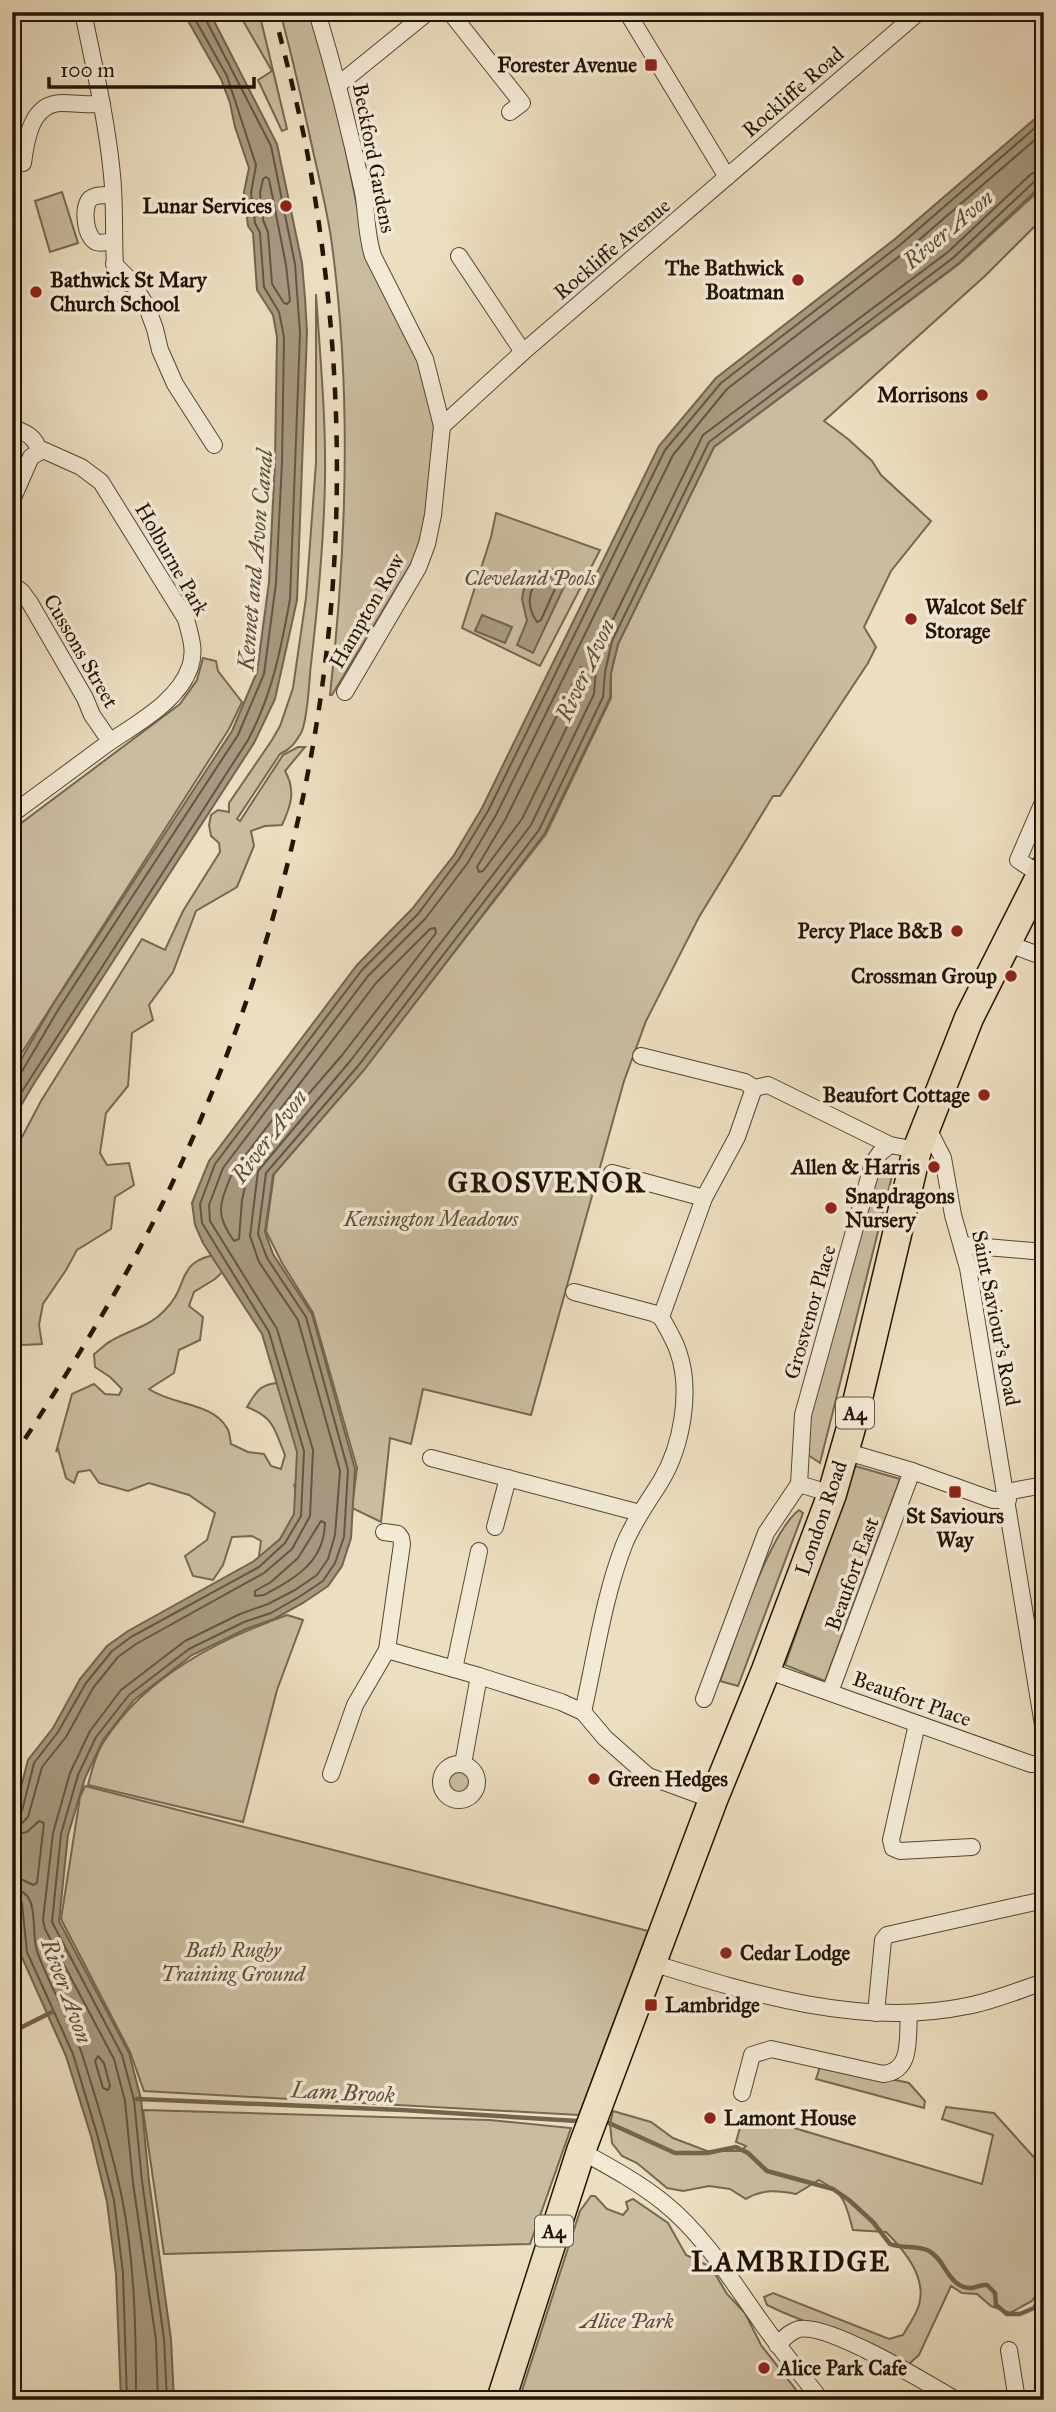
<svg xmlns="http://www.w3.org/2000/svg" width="1056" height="2412" font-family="'IM FELL Great Primer',serif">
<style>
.green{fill:#cabca0;stroke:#766852;stroke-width:2}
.water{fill:#a79980;stroke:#72644e;stroke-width:2}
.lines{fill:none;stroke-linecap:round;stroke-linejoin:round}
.shore{stroke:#645642;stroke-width:2}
.stream{stroke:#72644e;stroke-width:4.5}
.street-casing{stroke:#544633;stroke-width:18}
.highway-casing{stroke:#221404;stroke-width:31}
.street{stroke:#f3ead6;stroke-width:16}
.highway{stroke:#ecdec0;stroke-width:28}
.rail{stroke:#221404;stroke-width:4.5;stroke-dasharray:12 12;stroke-linecap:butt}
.poi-dot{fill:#8f2418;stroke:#f3ead6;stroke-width:2.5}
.labels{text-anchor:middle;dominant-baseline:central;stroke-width:7;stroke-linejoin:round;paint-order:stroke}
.shield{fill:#f3ead6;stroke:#615443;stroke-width:2}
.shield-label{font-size:19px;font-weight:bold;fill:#221404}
.poi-label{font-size:21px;font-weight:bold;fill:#221404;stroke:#f3ead6;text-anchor:end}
.street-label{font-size:21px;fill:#221404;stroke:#f3ead6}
.park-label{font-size:21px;font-style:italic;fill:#5d4f3b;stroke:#f3ead6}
.water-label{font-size:23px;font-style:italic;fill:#5e503c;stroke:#f3ead6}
.district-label{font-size:28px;font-weight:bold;letter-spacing:2px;fill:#221404;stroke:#f3ead6}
</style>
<rect width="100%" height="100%" fill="#ecdec0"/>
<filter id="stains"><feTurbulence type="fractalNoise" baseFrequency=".00286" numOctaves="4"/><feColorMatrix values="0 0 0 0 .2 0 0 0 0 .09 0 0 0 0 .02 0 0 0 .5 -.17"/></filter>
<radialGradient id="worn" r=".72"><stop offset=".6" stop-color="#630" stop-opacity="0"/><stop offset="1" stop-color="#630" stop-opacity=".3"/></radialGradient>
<!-- green -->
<g class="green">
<path d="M238,12H259L287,129L282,131L258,80L272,71Z"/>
<path d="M280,12H310L340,122L367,256L419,362L436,425L429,500L418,552L332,695H330C347,545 352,394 332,245C328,214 320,182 313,151C303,105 293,58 280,12Z"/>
<path d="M1044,186V217L986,275L824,421L848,439L872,461L881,475L931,521L891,571L864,627L876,647L868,663L780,796H773L699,917L646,1021L624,1081L531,1415L423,1389L411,1444L390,1438L381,1522L352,1508L357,1468L313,1313L282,1263L266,1231L274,1174L358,1076L546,834L611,698V673L618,644L714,447L959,264Z"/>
<path d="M62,192L78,243L50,252L35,201Z"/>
<path d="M316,294C320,355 326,417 325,479C324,541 318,603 311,664C309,680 308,720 301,733C295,743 291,749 280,754L237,819L240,821L283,755L298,747H305L285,771C296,790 291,806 282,825L265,826L251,831L254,846L237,887L196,911L173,972L149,1005L153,1020L132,1033L128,1086L106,1113L100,1153L107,1165L129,1163L134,1185L115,1197L111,1229L77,1250L66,1270L43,1304L39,1325L42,1344L23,1345L12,1338V1156L41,1101L142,939L165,950L183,911L220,852L219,843L211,836L209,825L211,815L218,810L229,812V803L272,740L280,726L293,688L306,598L316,463Z"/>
<path d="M496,513L600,550L540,666L462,628L491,537Z"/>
<path d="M203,658L216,661L218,671L242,702L229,729L12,1068V830L180,704L197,680Z"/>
<path d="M886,1161L891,1163L894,1168L820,1463L808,1455L804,1437L879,1170Z"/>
<path d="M223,1253L230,1265L215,1279L194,1292L189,1306L203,1317L200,1340L179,1350L174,1373L149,1389C171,1405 212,1402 227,1428C230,1432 230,1440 231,1444L248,1452L264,1454L271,1466L281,1469L285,1455C274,1429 275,1418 247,1407C257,1389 263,1382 284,1383L307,1471L294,1485L300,1501L291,1528L258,1563L261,1541L252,1536L232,1537L223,1565L213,1580L193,1576L185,1556L207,1540L215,1513L189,1495L149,1483L128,1491L99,1483L90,1470L78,1472L74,1483L66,1478L58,1449L56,1452L72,1394L94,1384L105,1394L119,1395L122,1389L110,1377L95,1367L94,1354C100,1350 105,1344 111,1341C130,1329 148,1328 164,1311C192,1284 172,1261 223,1253Z"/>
<path d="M855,1466L900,1479L825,1681L785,1665Z"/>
<path d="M799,1510L803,1513L738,1686L720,1681C735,1641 768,1534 799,1510Z"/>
<path d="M287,1615L303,1620L277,1690L243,1822L88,1785C92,1770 96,1753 105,1740C146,1676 218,1640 287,1615Z"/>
<circle cx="459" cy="1782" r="13"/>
<path d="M85,1786L648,1931L579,2115L144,2091L130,2052L61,1919L80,1797Z"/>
<path d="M821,2064L909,2083L925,2101L924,2108L816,2079Z"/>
<path d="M946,2107L994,2113L1040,2164L1044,2162V2283L1032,2301L1010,2313L991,2306L977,2294L962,2293L951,2286L919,2355L909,2364L782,2312L767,2305L764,2297L773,2293L889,2339L903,2335C908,2326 916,2315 919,2305C927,2277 904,2250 886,2232L853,2230C845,2202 846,2195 819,2180L796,2194C777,2190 763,2189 746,2199L730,2189L709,2186L683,2191L667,2188L637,2163L622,2156L612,2143L610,2124L613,2111L651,2122L673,2138L707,2151H741L746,2146L736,2142L744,2113L982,2184L993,2135L942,2119Z"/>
<path d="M143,2110L490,2120L571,2128L530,2244L164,2254Z"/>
<path d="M591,2196H595L607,2209L623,2215L628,2209L626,2202L633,2199L668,2223L686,2255L711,2267L727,2294L745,2313L761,2345L804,2400H519L580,2211Z"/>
</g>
<!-- water -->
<g class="water">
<path d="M183,12H209L211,15L277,144L302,263L305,298L307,332L297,600L275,699L254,743L33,1085L12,1121V1075L52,1006L232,731L257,672L269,582L275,461L277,337L273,315L257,290L253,233L248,226L244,192L249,168L235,127L230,103L221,79Z"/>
<path d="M1044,111V183L958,264L714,447L618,644L611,673L610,698L545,833L364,1070L273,1175L265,1232L273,1254L312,1314L355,1469L351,1538L342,1566L328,1586L303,1603L274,1619L246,1629L192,1655L134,1700L103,1740L85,1778L68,1835L59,1921L129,2053L141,2099L149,2181L171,2339L174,2400H121L116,2274L107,2202L91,2136L66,2056L20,1953L12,1871V1822L28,1760L53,1728L80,1679L107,1646L128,1631L254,1561L280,1539L294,1514L297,1452L262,1334L203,1243L195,1225L192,1203L209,1161L357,965L412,909L454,855L482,808L659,446L716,378L895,239Z"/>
<path d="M551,569L569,576L533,653L517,645L527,621L522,599L524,587L540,571Z"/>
<path d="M482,615L512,627L505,643L475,631Z"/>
</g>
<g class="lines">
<!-- shore -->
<g class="shore">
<path d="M266,177L269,179L286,265L290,301L287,304L284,303L272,284L268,232L263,220L260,193L263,179Z"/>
<path d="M550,576L557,579L558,582L541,620L537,622C525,605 527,581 550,576Z"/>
<path d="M581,667L585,670L584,692L522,819L483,871L479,872L477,867L505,820Z"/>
<path d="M435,928L436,933L343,1054L251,1161L242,1200L239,1239L234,1241C214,1213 220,1204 232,1173L376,983L430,929Z"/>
<path d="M12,1077L21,1073L58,1010L238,735L264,674L276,583L282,462L284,337L279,312L264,287L260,233L255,223L251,193L256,165L227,76L191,12"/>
<path d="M12,1107L248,740C272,695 281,649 290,599L300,333L295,264L271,146L205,18L204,12"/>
<path d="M321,1521L325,1523C324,1563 295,1578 264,1595L255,1596V1591L271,1582L298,1558Z"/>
<path d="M12,1816L18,1815L22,1811L34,1763L58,1732L86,1683L112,1651L131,1637L259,1567L285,1543L301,1516L304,1451L269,1332L202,1223L200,1204L215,1164L362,970L418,914L459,859L488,811L665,450L721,383L900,245L1044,120"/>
<path d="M12,1825L22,1823L28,1817L42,1767L66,1737L93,1688L118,1657L136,1644L264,1573L292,1549L310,1516L313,1450L277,1329L210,1221L209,1205L223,1168L368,976L425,919L467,864L496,815L673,455L727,389L905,252L1044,132"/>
<path d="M12,1835L27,1832L39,1821L44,1823L37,1883L33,1885L23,1880L12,1878"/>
<path d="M12,1889C42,1890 30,1932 37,1951C49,1986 70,2018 82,2054C97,2101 112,2149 122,2198C135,2263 136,2333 136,2400"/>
<path d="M12,1898L18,1899L22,1903L27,1952L73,2054L97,2134L114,2200L123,2273L127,2400"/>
<path d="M98,2056L104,2063L110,2086L108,2090L103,2088L95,2061Z"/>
<path d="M158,2400L156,2340L133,2183L125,2101L114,2059L45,1929L43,1920L53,1833L70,1773L90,1731L121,1690L185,1641L240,1614L268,1604L295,1590L317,1575L328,1559L335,1535L340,1471L298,1320L259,1262L250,1236L258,1171L351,1060L531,825L594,694L596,670L604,638L703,435L948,252L1031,174L1044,169"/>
<path d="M167,2400L164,2339L142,2181L134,2100L122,2055L52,1922L61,1834L78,1775L96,1737L129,1695L189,1649L244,1622L271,1613L299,1597L323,1581L335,1563L344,1537L348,1470L306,1317L267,1258L258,1234L266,1173L358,1066L539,830L603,697L605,672L612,641L709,442L953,258L1036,180L1044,178"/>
</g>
<!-- stream -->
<g class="stream">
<path d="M12,2032L52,2012"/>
<path d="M137,2099L402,2110L577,2121"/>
<path d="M609,2123L675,2153H707L736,2147L748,2153L767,2171L833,2189L849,2200L873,2222L890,2244C903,2249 918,2245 929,2251C946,2260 948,2288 971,2288C977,2288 980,2284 987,2285L995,2293L996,2305L1007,2314H1020L1034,2308L1041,2295L1044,2273"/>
</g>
<!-- street casing -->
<g class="street-casing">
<g id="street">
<path d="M83,12C94,66 107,121 112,175C116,214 112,254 117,293"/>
<path d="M317,12C335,72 350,131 363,192C367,213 366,235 373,256L425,359L442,426L433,515L427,544L418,568L345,692"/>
<path d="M450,12L522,103L510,112"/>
<path d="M627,12L727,177"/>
<path d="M338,85L428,12"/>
<path d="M23,163C26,140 31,103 62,103C76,103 88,105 102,104"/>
<path d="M113,195C105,195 96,194 90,199C82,208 85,236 96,242C101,244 107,242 113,241"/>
<path d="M459,256L523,352"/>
<path d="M114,264L131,281L147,307L155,329L160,350L175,384L214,445"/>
<path d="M442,426L523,352L919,12"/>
<path d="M12,427C26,433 35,436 39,451"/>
<path d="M12,500L31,457L43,450L81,467L101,482L186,619C190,635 196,650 190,667C178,703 133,725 104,746C73,769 43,791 12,814"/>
<path d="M12,584L22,592L30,603L85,698L92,715L110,741"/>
<path d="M1041,875L1018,860L1044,800"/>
<path d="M1006,943L1044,957"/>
<path d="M641,1056L745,1082L754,1088"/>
<path d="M754,1088L768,1085L890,1145"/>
<path d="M927,1127L943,1158L953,1215L968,1268L1044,1731"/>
<path d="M612,1173L704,1198"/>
<path d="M963,1245L1044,1252"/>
<path d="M574,1292L653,1313L661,1317"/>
<path d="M844,1451L912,1471L993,1500H1008"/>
<path d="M431,1458L640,1513"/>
<path d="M799,1484L803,1415L873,1163L880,1153L890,1145L917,1150"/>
<path d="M1006,1492L1044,1485"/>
<path d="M495,1527L508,1478"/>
<path d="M387,1650L479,1676L561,1702L583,1712L605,1738L648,1776L713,1800"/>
<path d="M454,1669L479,1551"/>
<path d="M766,1670L1031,1764H1044"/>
<path d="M830,1692L912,1471"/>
<path d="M704,1699L766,1533L799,1484L832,1494"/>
<path d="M583,1712C595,1659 604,1596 624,1545C633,1522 648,1502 661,1481C682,1446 692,1390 678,1351C674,1339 667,1328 661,1317L704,1198L737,1137L754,1088"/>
<path d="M917,1724L891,1840L893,1848L900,1851L972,1847"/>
<path d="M463,1764L479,1676"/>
<circle cx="459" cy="1782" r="18"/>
<path d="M331,1774L355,1705L387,1650L402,1544L401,1538L398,1534L384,1532"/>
<path d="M652,1963C752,1994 862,2028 967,2006C993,2001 1019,1990 1044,1982"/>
<path d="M876,2013L883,1940L887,1935L1044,1900"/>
<path d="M742,2093L752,2055L771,2049L883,2074C913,2071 907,2038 909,2013"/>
<path d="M581,2151C610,2167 638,2182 663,2202C704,2235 732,2281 762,2323C780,2349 801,2374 821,2400"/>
<path d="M777,2345C784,2339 790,2331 799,2329C829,2323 927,2383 956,2400"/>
<path d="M1009,2350L1017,2400"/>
</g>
</g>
<!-- highway casing -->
<g class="highway-casing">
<path id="highway" d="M501,2400L581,2151L713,1800L766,1670L832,1494L851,1428L917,1150L969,1018L1044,869"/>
</g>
<!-- street -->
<use href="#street" class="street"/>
<!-- highway -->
<use href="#highway" class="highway"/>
<!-- rail -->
<path class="rail" d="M12,1459C69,1371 125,1283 170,1188C325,859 373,528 310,168C301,116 287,64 274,12"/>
</g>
<!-- markers -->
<g class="poi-dot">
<rect x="644" y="58" width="14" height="14" rx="3.5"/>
<circle cx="286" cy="206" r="7"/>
<circle cx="798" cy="280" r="7"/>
<circle cx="36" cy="292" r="7"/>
<circle cx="982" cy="395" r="7"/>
<circle cx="911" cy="619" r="7"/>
<circle cx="957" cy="931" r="7"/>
<circle cx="1011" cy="976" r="7"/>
<circle cx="984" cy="1095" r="7"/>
<circle cx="934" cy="1167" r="7"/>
<circle cx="831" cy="1208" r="7"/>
<rect x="948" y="1485" width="14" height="14" rx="3.5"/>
<circle cx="594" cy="1779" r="7"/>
<circle cx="726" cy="1953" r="7"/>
<rect x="644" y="1998" width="14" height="14" rx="3.5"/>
<circle cx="710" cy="2118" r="7"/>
<circle cx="764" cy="2368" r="7"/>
</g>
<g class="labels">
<!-- shield labels -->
<g class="shield">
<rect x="836" y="1397.5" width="38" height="31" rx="5"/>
<rect x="535" y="2215.5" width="38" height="31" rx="5"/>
</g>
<g class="shield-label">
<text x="855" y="1413">A4</text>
<text x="554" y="2231">A4</text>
</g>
<!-- poi labels -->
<g class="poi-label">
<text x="637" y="65">Forester Avenue</text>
<text x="272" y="206">Lunar Services</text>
<text x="784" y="268">The Bathwick<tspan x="784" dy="24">Boatman</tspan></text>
<text x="50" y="280" text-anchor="start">Bathwick St Mary<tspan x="50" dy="24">Church School</tspan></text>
<text x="968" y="395">Morrisons</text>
<text x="925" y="607" text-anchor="start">Walcot Self<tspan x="925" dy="24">Storage</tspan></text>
<text x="943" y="931">Percy Place B&amp;B</text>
<text x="997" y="976">Crossman Group</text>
<text x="970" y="1095">Beaufort Cottage</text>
<text x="920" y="1167">Allen &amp; Harris</text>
<text x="845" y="1196" text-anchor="start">Snapdragons<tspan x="845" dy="24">Nursery</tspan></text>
<text x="955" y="1516" text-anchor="middle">St Saviours<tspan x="955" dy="24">Way</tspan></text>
<text x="608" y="1779" text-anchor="start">Green Hedges</text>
<text x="740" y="1953" text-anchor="start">Cedar Lodge</text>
<text x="665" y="2005" text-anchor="start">Lambridge</text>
<text x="724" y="2118" text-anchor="start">Lamont House</text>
<text x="778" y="2368" text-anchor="start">Alice Park Cafe</text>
</g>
<!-- street labels -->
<g class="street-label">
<text transform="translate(793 92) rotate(-41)">Rockliffe Road</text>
<text transform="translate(374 158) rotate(79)">Beckford Gardens</text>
<text transform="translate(612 249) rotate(-40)">Rockliffe Avenue</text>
<text transform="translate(172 559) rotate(60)">Holburne Park</text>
<text transform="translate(367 611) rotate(-60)">Hampton Row</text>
<text transform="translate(81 651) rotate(60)">Cussons Street</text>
<text transform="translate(810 1312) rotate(-74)">Grosvenor Place</text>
<text transform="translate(996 1318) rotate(79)">Saint Saviour's Road</text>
<text transform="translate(821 1518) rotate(-71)">London Road</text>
<text transform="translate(852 1574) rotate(-70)">Beaufort East</text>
<text transform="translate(912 1699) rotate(20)">Beaufort Place</text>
</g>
<!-- park labels -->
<g class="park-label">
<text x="530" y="578">Cleveland Pools</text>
<text x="431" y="1219">Kensington Meadows</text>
<text x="233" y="1950">Bath Rugby<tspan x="233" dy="24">Training Ground</tspan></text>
<text x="627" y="2321">Alice Park</text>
</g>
<!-- water labels -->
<g class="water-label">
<text transform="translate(948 229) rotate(-40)">River Avon</text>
<text transform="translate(255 560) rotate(-85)">Kennet and Avon Canal</text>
<text transform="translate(585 670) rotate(-65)">River Avon</text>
<text transform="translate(269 1136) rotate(-53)">River Avon</text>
<text transform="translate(67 1991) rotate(70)">River Avon</text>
<text transform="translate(343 2092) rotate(3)">Lam Brook</text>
</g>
<!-- district labels -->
<g class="district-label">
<text x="547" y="1182">GROSVENOR</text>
<text x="791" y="2261">LAMBRIDGE</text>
</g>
</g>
<!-- margin -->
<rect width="1056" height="2412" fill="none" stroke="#ecdec0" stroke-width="42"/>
<rect x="14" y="14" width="1028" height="2384" fill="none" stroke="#221404" stroke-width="3.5"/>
<rect x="21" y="21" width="1014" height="2370" fill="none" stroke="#221404" stroke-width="2"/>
<!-- scale -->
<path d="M49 77v10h205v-10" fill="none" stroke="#221404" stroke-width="3.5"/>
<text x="60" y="77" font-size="21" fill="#221404" stroke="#f3ead6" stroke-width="5" paint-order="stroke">100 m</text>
<rect width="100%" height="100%" filter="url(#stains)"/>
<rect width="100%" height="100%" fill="url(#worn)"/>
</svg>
